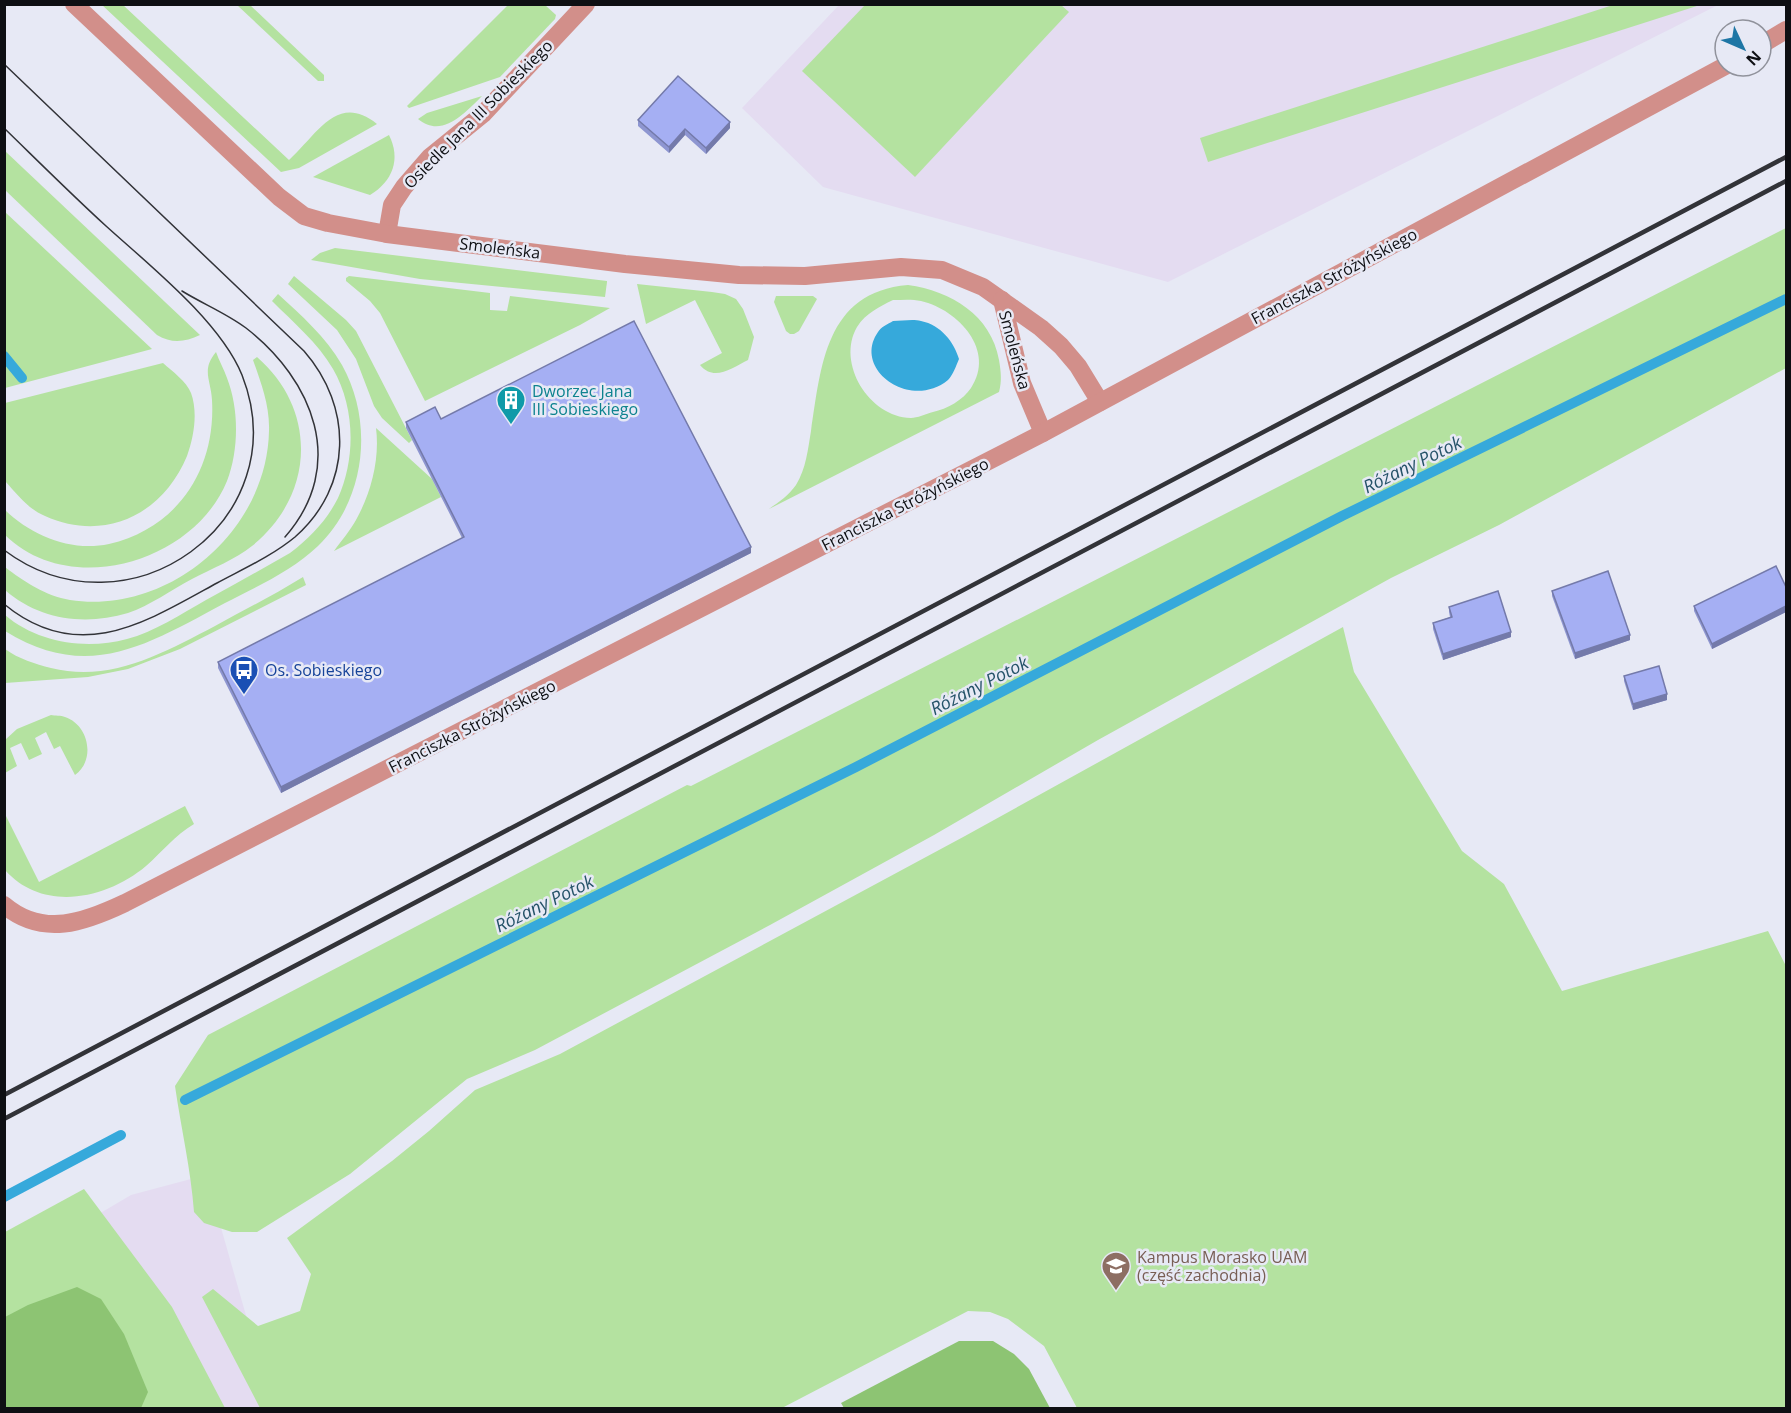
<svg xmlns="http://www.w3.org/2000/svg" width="1791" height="1413" font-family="'Open Sans',sans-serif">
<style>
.education{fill:#e4dcf1}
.green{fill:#b4e2a0;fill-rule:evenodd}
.forest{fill:#8dc473}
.water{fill:#36a9db}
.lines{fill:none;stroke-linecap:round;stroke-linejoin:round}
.stream{stroke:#36a9db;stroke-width:10}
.minor{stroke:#d28f8a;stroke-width:18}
.tertiary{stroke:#d28f8a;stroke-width:18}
.tram{stroke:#323338;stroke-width:1.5}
.rail{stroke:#323338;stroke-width:4.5}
.wall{fill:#8e96d1}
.shaded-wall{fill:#747aaa}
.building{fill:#a5aff3;stroke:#747aaa;stroke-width:1.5}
.labels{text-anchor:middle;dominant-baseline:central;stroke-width:5;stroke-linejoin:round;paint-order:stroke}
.street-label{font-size:16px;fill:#0e0f13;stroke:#e7e9f5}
.culture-label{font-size:16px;fill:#0d838f;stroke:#e7e9f5;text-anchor:start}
.transit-label{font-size:16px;fill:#164399;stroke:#e7e9f5;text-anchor:start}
.education-label{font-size:16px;fill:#785e54;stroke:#e7e9f5;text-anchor:start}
.water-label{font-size:18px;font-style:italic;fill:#265369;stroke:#e7e9f5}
</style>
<rect width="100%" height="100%" fill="#e7e9f5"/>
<!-- education -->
<g class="education">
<path d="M839,5H1718L1168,282L823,187L742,108Z"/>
<path d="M206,1175L253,1340L303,1408H5L4,1270L131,1195Z"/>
</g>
<!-- green -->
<g class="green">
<path d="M509,4L545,5L556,15L555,19L500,77L409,108L407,106Z"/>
<path d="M1616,4L1700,5L1208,162L1200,138Z"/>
<path d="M102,5H123L289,160C317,135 337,92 377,124L299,168L281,172Z"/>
<path d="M237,5H250L324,75V81H318Z"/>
<path d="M1061,5L1069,12L915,177L802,71L865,5Z"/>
<path d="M482,96C465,113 442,139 418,119L427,113Z"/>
<path d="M389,135C401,159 393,181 370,195L313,177Z"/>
<path d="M4,151H5L200,335C185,342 172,344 157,335L5,190Z"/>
<path d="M5,212L152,349L5,388Z"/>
<path d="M1786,228V368L1499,525L1391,578L1098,740L934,835L770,925L535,1050L467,1079L350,1174L257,1232H232L204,1223L194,1212C191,1170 181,1128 175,1086L208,1035L687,785L691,786Z"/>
<path d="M335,248L607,281V282L605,297L420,279L311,260L320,253Z"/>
<path d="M294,276L346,320L356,331L412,440L409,443L382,418L374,406L356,359L337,330L288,284Z"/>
<path d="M349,276L490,293V310L507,311L510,296L610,308L580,325L425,401L380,313L370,301L346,281V278Z"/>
<path d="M637,284L712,292L725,294L736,299L743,309L754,337L748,360C732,368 714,382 700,365L722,353L695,300L646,324Z"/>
<path d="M908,285C951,291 991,315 999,360C1001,372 1002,381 999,392L769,509C779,502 789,495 796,485C806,469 808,449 811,431C821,367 825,292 908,285ZM893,300C902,300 912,299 921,301C959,310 996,351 971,388C963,400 947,409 933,412C926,414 917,418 911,418C869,417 836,363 857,327C866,313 879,307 893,300Z"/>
<path d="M278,294C301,315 326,337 342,365C374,422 366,500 318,546C292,571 256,587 225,603C148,644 89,683 5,631V615C38,643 86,650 127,639C154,632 181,614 206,600C234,585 262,569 290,553C310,538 327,520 338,498C356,458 355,407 333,369C318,343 293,322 272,301Z"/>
<path d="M776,296H813L817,299L799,331L794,334H790L786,331L774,302Z"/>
<path d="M216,352C219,361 224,369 227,378C239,409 239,449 227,481C194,562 70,599 5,535V510C32,536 71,552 109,544C178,528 216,469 212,400C211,380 201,370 216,352Z"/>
<path d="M257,357C318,410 315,495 252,546C236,559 211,569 192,579C173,589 149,606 128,613C85,626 39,620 5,590V567C23,581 46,596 70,600C169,615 267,531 269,431C270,406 261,383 253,360Z"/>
<path d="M163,363C172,371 187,382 191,393C198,412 194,437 187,456C163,514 105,543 45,516C28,509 17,494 5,481V403Z"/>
<path d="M376,428L432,479L441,497L334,551C341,541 350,531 356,520C371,493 380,459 376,428Z"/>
<path d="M303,577L306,585L180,649L128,669L88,677L5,683V649C19,659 35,664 51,668C111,683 163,653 215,626C244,610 274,595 303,577Z"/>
<path d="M1343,627L1354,672L1462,851L1504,884L1562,991L1768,931L1786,966V1408H1077L1044,1346L1008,1319L990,1312L968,1311L782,1408H260L202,1297L213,1289L258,1326L300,1311L311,1274L287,1238L392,1161L429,1131L475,1090L560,1054L965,836Z"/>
<path d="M51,715C55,716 61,715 65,717C89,725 96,760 75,775L60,746L54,749L46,732L35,738L42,754L29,760L21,743L10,748L17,766L5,773V740L17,729Z"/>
<path d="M185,806L194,824C175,835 162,852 146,866C107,899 43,913 5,870V814L39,882Z"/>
<path d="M84,1189L172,1307L225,1408H5V1232Z"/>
</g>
<!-- forest -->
<g class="forest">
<path d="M77,1287L101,1299L124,1334L148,1392L141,1408H5V1317L28,1305Z"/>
<path d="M959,1341H993L1014,1354L1029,1369L1050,1408H844L841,1403Z"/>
</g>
<!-- water -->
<path class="water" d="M893,321C902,321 913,319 921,321C941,325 954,342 959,359C956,366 953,375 948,380C910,411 852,369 878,332C881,327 888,324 893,321Z"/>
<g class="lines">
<!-- stream -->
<g class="stream">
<path d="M4,356L22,378"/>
<path d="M185,1100L856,767L1342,516L1786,299"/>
<path d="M4,1197L121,1135"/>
</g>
<!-- minor -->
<path class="minor" d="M387,234L392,205L404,187L430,157L483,114L586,4"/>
<!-- tertiary -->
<g class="tertiary">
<path d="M74,4L279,197L304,216L328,223L387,234L625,264L739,275L805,276L901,267L942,270L983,287L1041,328L1061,346L1078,366L1100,402"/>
<path d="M1761,45L1786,30"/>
<path d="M1002,300L1022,383L1043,433"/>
<path d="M4,905C43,938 85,922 125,903L1043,433L1725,66"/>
</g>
<!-- tram -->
<g class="tram">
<path d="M4,64L304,351C353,407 353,486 295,537C272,556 243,569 217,583C146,622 79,666 4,604"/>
<path d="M4,128C38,161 71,194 106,226C149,265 220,321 242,375C299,520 128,643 4,550"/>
<path d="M182,291C203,304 226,313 246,328C313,380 348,465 285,537"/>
</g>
<!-- rail -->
<g class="rail">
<path d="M4,1095L1786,157"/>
<path d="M4,1119L1786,181"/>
</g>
</g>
<!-- wall -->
<g class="wall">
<path d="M638,120L730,128L706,154L685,135L669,153L638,126Z"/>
<path d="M441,419L751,553L281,793L218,668V662L462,538L406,428V422Z"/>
<path d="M1786,587V612L1712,649L1694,611V606Z"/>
<path d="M1552,591L1630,640L1575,659L1552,596Z"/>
<path d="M1449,607L1511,637L1443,660L1433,629V623L1450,617L1449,612Z"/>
<path d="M1624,676L1667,700L1633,710L1624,681Z"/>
</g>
<!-- shaded-wall -->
<g class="shaded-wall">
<path d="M730,122V128L706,154V148Z"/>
<path d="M685,129V135L669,153V147Z"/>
<path d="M751,547V553L281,793V787Z"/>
<path d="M1786,606V612L1712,649V644Z"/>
<path d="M1511,632V637L1443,660V654Z"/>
<path d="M1630,635V640L1575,659V653Z"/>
<path d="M1667,694V700L1633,710V704Z"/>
</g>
<!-- building -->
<g class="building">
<path d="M678,76L730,122L706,148L685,129L669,147L638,120Z"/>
<path d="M634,321L751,547L281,787L218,662L464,537L406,422L435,407L441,419Z"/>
<path d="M1776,566L1786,587V606L1712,644L1694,606Z"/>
<path d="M1608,571L1630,635L1575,653L1552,591Z"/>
<path d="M1498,591L1511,632L1443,654L1433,623L1452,617L1449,607Z"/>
<path d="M1659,666L1667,694L1633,704L1624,676Z"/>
</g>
<!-- icons -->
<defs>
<g id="building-pin" transform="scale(1.5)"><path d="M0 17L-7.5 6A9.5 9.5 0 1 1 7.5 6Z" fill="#0f9aa8" stroke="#e7e9f5"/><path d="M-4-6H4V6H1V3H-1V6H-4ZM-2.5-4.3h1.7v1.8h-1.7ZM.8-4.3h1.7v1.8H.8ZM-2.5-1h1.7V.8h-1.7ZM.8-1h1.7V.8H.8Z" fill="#fff"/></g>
<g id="bus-pin" transform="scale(1.5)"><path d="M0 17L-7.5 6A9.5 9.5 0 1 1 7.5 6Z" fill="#1a4fb4" stroke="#e7e9f5"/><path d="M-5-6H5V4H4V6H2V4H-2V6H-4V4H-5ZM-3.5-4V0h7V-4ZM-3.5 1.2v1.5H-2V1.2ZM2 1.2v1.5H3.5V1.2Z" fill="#fff"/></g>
<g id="university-pin" transform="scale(1.5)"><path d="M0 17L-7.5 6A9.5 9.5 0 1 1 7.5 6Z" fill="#8d6e63" stroke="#e7e9f5"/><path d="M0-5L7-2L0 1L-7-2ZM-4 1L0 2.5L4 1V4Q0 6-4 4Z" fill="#fff"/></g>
</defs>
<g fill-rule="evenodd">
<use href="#building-pin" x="511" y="400"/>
<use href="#bus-pin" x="244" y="670"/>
<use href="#university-pin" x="1116" y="1266"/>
</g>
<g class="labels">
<!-- street labels -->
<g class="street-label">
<text transform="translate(478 114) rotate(-45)">Osiedle Jana III Sobieskiego</text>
<text transform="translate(500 248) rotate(7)">Smoleńska</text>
<text transform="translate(1334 276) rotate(-28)">Franciszka Stróżyńskiego</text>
<text transform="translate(1015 350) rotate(75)">Smoleńska</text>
<text transform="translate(905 504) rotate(-27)">Franciszka Stróżyńskiego</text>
<text transform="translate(472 726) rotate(-27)">Franciszka Stróżyńskiego</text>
</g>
<!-- culture labels -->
<g class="culture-label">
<text x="532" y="391">Dworzec Jana<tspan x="532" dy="18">III Sobieskiego</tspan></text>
</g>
<!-- transit labels -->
<g class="transit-label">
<text x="265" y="670">Os. Sobieskiego</text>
</g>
<!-- education labels -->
<g class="education-label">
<text x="1137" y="1257">Kampus Morasko UAM<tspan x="1137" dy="18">(część zachodnia)</tspan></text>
</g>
<!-- water labels -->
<g class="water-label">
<text transform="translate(1412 464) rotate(-26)">Różany Potok</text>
<text transform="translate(979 685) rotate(-27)">Różany Potok</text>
<text transform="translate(544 903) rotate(-26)">Różany Potok</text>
</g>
</g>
<!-- border -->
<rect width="1791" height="1413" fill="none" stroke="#0e0f13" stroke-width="12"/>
<!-- north arrow -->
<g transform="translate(1743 48) rotate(134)"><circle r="28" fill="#e7e9f5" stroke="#90929b" stroke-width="1.5"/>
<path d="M0-4.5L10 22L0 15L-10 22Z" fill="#1e76a5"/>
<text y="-9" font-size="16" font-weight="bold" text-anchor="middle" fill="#0e0f13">N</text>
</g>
</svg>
